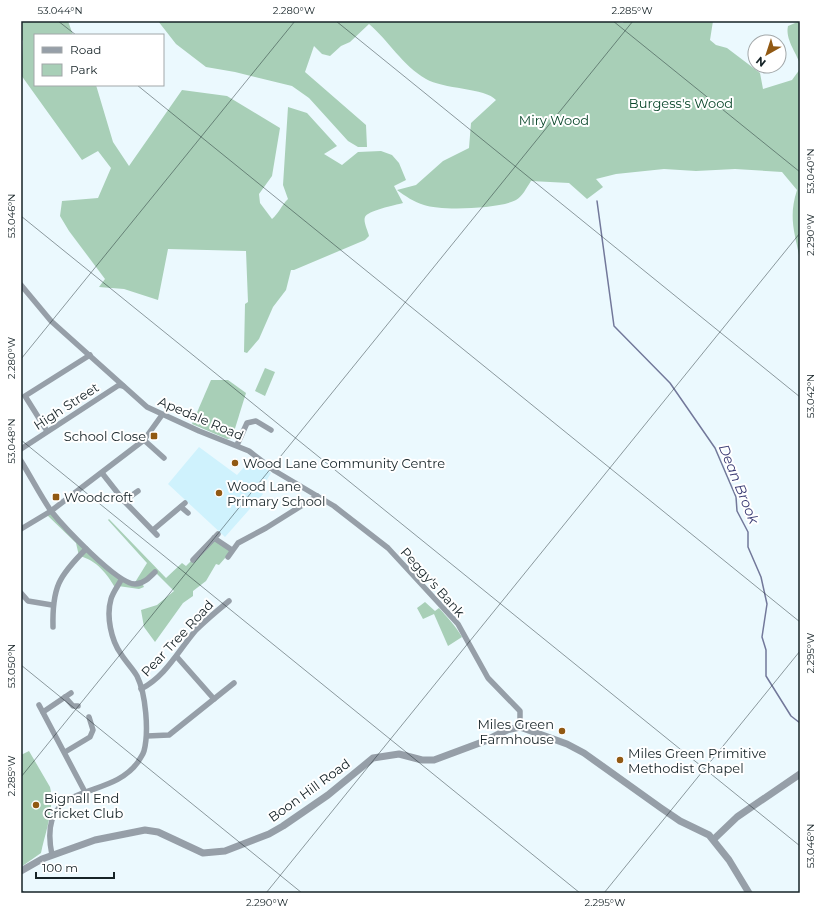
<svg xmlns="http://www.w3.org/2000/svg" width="821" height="914" font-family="Montserrat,sans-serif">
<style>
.built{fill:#cff2fd}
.green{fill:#a8cfb7}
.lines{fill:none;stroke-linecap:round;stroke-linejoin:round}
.stream{stroke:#72789a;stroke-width:1.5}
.minor{stroke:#969fa8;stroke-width:5.5}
.tertiary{stroke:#969fa8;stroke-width:7}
.ticks{fill:none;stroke:#162327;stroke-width:1;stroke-opacity:0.45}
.poi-dot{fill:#915913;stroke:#fff;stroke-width:1.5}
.labels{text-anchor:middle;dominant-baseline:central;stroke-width:4;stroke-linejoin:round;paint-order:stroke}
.park-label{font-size:13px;fill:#09462a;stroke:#fff}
.street-label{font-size:13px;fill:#162327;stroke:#fff}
.poi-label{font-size:13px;fill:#162327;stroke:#fff;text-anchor:start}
.water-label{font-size:14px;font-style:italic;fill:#383972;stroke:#fff}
.neatline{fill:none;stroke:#162327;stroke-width:1.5}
.ticks-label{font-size:10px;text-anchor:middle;fill:#162327}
</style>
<rect width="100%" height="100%" fill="#ebf9fe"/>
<!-- built -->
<path class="built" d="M199,447L237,475L252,458L271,473L260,491L263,494L225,537L168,484Z"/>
<!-- green -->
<g class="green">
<path d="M21,21H68L73,35H35V85H96L113,142L129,166L182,90L227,96L280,128L272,176L259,194L260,203L272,219C279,213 281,206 288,199L283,185L288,107L307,113L337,146L324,154L342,165L358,152L381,151L392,155L399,163L406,180L394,186L403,203C395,205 367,211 365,217C363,222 368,231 369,236L365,240L294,270H291L286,290L273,307L259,339L247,353L244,352L245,304L248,302L246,251L168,249L158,300L124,289L99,287L105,279L69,231L60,216L62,201L98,198L111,168L98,151L82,160L21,75L23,41L21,38Z"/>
<path d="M158,21H605L623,23L624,21H713L710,40L716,45L727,48L760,73L763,89L792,80L800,69V260C795,233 788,218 797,190L782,172L735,169L696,171L664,169L616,174L596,179L603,187L587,199L569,183L531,181C527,187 522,197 516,200C500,209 440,211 424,205C414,202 405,196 397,190L416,185L443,161L469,148L471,123L496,100C486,88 442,89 426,79C402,65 389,41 369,24L350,42L341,46L330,56L322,54L314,46L305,72L366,125L367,147H358L348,141L309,98L292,86L235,72L206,67L176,44Z"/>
<path d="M800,21V64C796,52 785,39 788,26Z"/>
<path d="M265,368L275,372L265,396L255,391Z"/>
<path d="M211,380H228L246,393L232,438L227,439L192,424Z"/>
<path d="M51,511L121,580L134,584L147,563L108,520L109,519L166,578L182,563L186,566L214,538L232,550L219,565L216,564L206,581L193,591V596L183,603L155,642L144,627L141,610L157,605L174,591L155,572L142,583L144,587L139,589L118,586L116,589C107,574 97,560 79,556L76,543L46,514Z"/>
<path d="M425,602L435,611L439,608C447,617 455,625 462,637L448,646L434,614L423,619L417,608Z"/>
<path d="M29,751L50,787C55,808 45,833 41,853L21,867V755Z"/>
</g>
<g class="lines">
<!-- stream -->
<path class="stream" d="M597,201L614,326L670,383L715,448L736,497L737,511L748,532V547L761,577L767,604L762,637L766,650V676L791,716L800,723"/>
<!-- minor -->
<g class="minor">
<path d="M21,285L51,321L147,407L199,431L249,451L275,471L334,506L388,548L458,624L488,678L520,711V727"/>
<path d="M47,431L25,396L90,355"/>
<path d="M144,440L164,458"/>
<path d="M237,445L247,423L256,421L271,430"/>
<path d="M21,449L119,385L123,386"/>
<path d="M21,461C31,477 40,495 51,511C63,526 117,584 135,584C143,584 149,578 155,572"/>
<path d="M102,473L124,501L157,535"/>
<path d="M124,501L138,491"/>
<path d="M181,507L188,513"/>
<path d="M21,529L51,511L144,440L162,415"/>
<path d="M153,530L185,503"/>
<path d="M214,538L232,550"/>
<path d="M228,557L238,543L266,528L317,496"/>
<path d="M193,560L218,534"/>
<path d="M21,593L28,601L52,605"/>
<path d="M53,627C52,587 59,576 86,549"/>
<path d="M177,657L214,699"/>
<path d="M141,689C166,676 178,651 196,630C206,620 218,610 229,601"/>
<path d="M65,697L73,706H78"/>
<path d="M39,705L85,792"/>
<path d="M43,712L71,693"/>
<path d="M147,736L169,735L234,683"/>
<path d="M65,752L90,737L93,730L89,717"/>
<path d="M52,855C36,778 109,803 138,762C140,758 143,755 144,751C149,732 146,694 137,676C133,669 126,662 121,654C111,640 106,616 111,599C113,592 118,586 121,580"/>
</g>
<!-- tertiary -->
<g class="tertiary">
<path d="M714,839L737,817L800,774"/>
<path d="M21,871L42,859L95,840L145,830L158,832L203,853L225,851L269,834L283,826L328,795L373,758L399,754L422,760H434L485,741L507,730L520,727L567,744L584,753L661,808L680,821L709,835L729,860L749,893"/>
</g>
</g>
<!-- ticks -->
<path class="ticks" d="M58,21L76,35M336,21L800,397M613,21L800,172M137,85L800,622M21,216L800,846M21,359L295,21M21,440L580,893M21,665L302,893M21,777L633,21M21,890L25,893M266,893L800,233M604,893L800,651"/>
<!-- markers -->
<g class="poi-dot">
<rect x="150" y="432" width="8" height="8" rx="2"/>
<circle cx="235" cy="463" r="4"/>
<circle cx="219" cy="493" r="4"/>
<rect x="52" y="493" width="8" height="8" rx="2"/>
<circle cx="562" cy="731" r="4"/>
<circle cx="620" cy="760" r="4"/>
<circle cx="36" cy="805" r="4"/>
</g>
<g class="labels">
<!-- park labels -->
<g class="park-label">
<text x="681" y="103">Burgess's Wood</text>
<text x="554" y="120">Miry Wood</text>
</g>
<!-- street labels -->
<g class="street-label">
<text transform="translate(66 406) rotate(-33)">High Street</text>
<text transform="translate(201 418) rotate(23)">Apedale Road</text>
<text transform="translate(433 582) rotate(48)">Peggy's Bank</text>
<text transform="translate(177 638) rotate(-47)">Pear Tree Road</text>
<text transform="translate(309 790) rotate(-36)">Boon Hill Road</text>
</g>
<!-- poi labels -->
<g class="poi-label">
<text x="146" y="436" text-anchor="end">School Close</text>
<text x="243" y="463">Wood Lane Community Centre</text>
<text x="227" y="486">Wood Lane<tspan x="227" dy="15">Primary School</tspan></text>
<text x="64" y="497">Woodcroft</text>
<text x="554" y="724" text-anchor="end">Miles Green<tspan x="554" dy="15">Farmhouse</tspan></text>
<text x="628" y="753">Miles Green Primitive<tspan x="628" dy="15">Methodist Chapel</tspan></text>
<text x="44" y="798">Bignall End<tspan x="44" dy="15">Cricket Club</tspan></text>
</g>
<!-- water labels -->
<g class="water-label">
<text transform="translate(739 484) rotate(68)">Dean Brook</text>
</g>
</g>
<!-- border -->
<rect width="821" height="914" fill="none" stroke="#ffffff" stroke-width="44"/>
<!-- legend -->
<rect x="34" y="34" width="130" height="52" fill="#ffffff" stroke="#a2a7a9"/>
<rect x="42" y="47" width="20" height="6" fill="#969fa8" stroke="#a2a7a9"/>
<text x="70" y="54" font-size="12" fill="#162327">Road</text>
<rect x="42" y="64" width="20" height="12" fill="#a8cfb7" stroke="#a2a7a9"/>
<text x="70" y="74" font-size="12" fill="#162327">Park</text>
<!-- north arrow -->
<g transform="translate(767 54) rotate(219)"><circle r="19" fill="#ffffff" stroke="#a2a7a9"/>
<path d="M0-3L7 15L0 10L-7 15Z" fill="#915913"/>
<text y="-6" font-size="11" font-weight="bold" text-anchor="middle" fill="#162327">N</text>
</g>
<!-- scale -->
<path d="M36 872v6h78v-6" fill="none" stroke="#162327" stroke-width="2"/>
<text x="42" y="872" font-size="12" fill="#162327" stroke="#ffffff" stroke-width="3" paint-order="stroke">100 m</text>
<rect x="22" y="22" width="777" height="870" class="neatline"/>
<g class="ticks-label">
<text x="60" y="14">53.044°N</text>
<text x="294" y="14">2.280°W</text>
<text x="632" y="14">2.285°W</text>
<text transform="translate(810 171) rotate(-90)" y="4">53.040°N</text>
<text transform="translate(11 216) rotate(-90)" y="4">53.046°N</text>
<text transform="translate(810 235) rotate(-90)" y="4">2.290°W</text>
<text transform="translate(11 358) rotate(-90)" y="4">2.280°W</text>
<text transform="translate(810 396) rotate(-90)" y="4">53.042°N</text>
<text transform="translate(11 441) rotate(-90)" y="4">53.048°N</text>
<text transform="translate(810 653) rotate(-90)" y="4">2.295°W</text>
<text transform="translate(11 666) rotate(-90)" y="4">53.050°N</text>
<text transform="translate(11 776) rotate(-90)" y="4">2.285°W</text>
<text transform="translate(810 846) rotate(-90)" y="4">53.046°N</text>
<text x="267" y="906">2.290°W</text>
<text x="605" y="906">2.295°W</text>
</g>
</svg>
